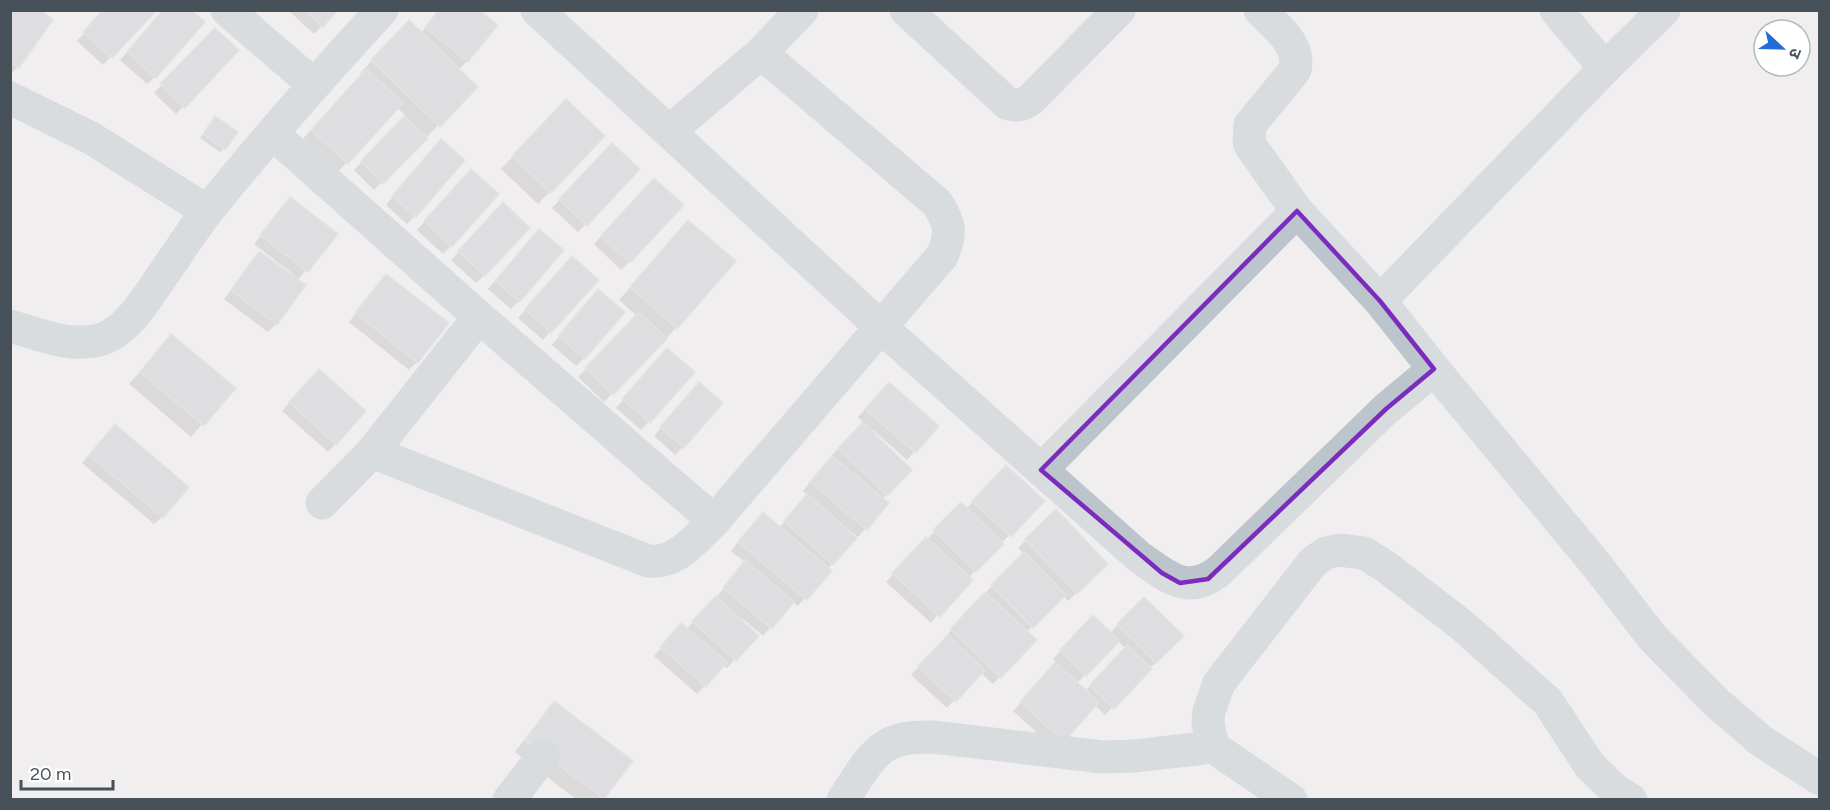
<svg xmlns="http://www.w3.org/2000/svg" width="1830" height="810" font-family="Figtree,'Noto Sans Devanagari',sans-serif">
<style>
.shadow{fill:#0003;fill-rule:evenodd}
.building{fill:#c8cad0;stroke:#d2d4d9;stroke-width:1.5}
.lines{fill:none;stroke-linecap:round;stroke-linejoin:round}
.street{stroke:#bdc5cc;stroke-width:33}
.marked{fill:none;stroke:#7b2cbf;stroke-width:4.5;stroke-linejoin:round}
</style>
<rect width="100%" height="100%" fill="#f0eeee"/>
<!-- shadow -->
<g class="shadow">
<path d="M10,10L18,67L10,74Z"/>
<path d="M105,10H155L103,65L77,41Z"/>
<path d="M164,10L155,77L147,84L120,60Z"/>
<path d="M288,10H336L314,34Z"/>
<path d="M439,10L467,61L458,70L476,87L374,190L354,170L406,116L397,108L336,174L300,142L362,74L360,73L409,22L421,33Z"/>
<path d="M215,30L237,51L176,114L154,93Z"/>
<path d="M554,113L603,136L538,204L501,169Z"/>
<path d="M212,121L223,149L220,152L200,138Z"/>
<path d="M433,149L415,216L407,224L386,205Z"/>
<path d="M604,152L638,170L578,232L552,208Z"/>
<path d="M463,178L451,246L443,254L417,230Z"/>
<path d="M646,188L629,262L621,270L594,244Z"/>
<path d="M290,199L335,234L297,281L276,324L268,332L224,299L260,253L291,276L293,274L254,244Z"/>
<path d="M495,212L484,275L476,283L451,260Z"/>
<path d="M688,222L676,328L604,402L578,377L637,316L619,300Z"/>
<path d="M532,239L519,301L511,309L488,289Z"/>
<path d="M564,266L550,332L543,340L518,318Z"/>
<path d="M379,284L417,362L409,370L349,322Z"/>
<path d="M591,299L584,358L576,366L552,345Z"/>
<path d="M171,336L234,388L191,437L129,384Z"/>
<path d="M659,358L693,372L641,430L616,408Z"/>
<path d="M311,379L335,444L328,452L282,411Z"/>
<path d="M692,392L683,447L675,455L654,436Z"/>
<path d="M881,392L937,426L907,460L873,430L871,432L910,470L882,499L887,503L858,537L848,529L846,531L832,564L798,606L793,602L763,636L743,619L741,621L757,636L727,668L723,665L697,694L654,656L674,633L686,629L717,597L745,562L731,551L755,522L779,528L808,496L803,491L831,456L864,423L858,417Z"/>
<path d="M107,434L162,517L154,524L82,463Z"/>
<path d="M998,475L1042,501L968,578L931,623L886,582L961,504L966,509Z"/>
<path d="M1056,511L1106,564L1068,601L1064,596L1026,632L1035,640L993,684L981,673L947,708L911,675L945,639L944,638L984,594L1024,554L1018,548Z"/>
<path d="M1144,599L1181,636L1105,715L1095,705L1055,749L1013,711L1057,663L1053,659L1093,618L1110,633ZM1118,641L1126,649L1085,691L1076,684Z"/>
<path d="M555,703L631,762L602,800H577L515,752L543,715Z"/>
</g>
<!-- building -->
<g class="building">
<path d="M10,10H41L53,20L19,68L10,62Z"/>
<path d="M103,10H157L112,58L83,32Z"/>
<path d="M163,10H191L205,22L156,78L127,52Z"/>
<path d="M304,10H338L323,27Z"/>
<path d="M439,10H479L498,25L468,62L425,27Z"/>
<path d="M409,20L478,87L440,127L371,60Z"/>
<path d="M215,28L239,50L185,108L160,84Z"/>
<path d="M366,69L403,103L348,164L311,130Z"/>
<path d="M566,99L605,136L551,193L512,156Z"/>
<path d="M215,116L238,132L225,150L203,134Z"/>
<path d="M404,116L428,138L383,184L361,161Z"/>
<path d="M441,139L465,160L416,217L392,196Z"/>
<path d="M612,143L640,169L587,226L559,199Z"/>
<path d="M471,169L499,194L452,247L424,221Z"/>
<path d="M654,178L684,205L630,263L601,236Z"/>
<path d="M290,197L338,234L308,272L260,235Z"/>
<path d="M503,202L530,228L485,276L458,251Z"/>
<path d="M688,220L736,261L677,329L630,287Z"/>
<path d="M539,229L564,250L520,302L495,281Z"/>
<path d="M259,251L306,285L277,325L231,290Z"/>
<path d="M572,256L599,280L551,333L525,309Z"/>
<path d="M386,274L449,323L418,363L355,313Z"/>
<path d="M598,289L625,312L585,359L558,336Z"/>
<path d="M639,312L667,339L613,395L585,368Z"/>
<path d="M171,334L236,388L204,426L140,372Z"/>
<path d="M667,348L695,372L650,423L622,399Z"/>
<path d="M319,369L366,411L336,445L289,402Z"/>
<path d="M699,382L723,403L684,448L660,427Z"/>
<path d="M889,382L939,426L916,453L865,409Z"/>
<path d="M863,422L912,470L887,496L838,448Z"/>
<path d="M115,424L189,487L163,518L89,455Z"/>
<path d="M832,456L889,503L867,530L810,482Z"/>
<path d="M1006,465L1045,501L1011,537L972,501Z"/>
<path d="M807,494L857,538L833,565L784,521Z"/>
<path d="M961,502L1004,544L976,572L933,530Z"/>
<path d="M1056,509L1108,564L1077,594L1025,539Z"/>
<path d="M763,512L832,571L807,600L738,542Z"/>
<path d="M926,537L973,580L940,617L892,573Z"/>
<path d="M1024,552L1066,595L1033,628L991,585Z"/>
<path d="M745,560L794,602L772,629L723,588Z"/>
<path d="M985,592L1037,640L1001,678L950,629Z"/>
<path d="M716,596L759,636L736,661L692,621Z"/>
<path d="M1144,597L1184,636L1156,663L1117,624Z"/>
<path d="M1093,615L1120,641L1086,676L1060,650Z"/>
<path d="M681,623L727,662L706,687L660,647Z"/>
<path d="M948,635L985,670L956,702L918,666Z"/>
<path d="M1127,645L1152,669L1114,709L1090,685Z"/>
<path d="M1055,662L1099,702L1064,742L1020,702Z"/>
<path d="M554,701L633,761L604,799L525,740Z"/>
</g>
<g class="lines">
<!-- street -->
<g class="street">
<path d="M227,10L313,84"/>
<path d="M537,10L882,328L1138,556C1167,576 1186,596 1218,572L1386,409L1434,369L1598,567L1653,638L1717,703L1760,740L1820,779"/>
<path d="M906,10L1008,104C1017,106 1022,105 1030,100L1119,10"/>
<path d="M1260,10C1276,27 1301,44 1295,70L1250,125L1249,142L1252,148L1297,211L1380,301L1434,369"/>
<path d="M1556,10L1605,68"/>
<path d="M10,98L91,138L207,211"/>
<path d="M670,131L761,53L802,10"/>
<path d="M273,134L479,317L714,521"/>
<path d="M1380,301L1605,68L1664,10"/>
<path d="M10,326C38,334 70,348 99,340C128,332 148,296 164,273C179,252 193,229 209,209C264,141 322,75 382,10"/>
<path d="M372,452L648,561C677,564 694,540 714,521L942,256C952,233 950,223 937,203L761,53"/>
<path d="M1041,470L1297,211"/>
<path d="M322,503L372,452L479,317"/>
<path d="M509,800L544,755"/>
<path d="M843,800C857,780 871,749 896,741C908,737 921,737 933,737L1103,757L1134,756L1213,747"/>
<path d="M1291,800L1213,747L1208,723L1209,711L1219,683L1313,562L1326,553L1339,550L1364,553L1385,566L1463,626L1548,702L1590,766L1615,790L1631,800"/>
</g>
</g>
<!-- marked area -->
<path d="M0 0H1830V810H0ZM1297,211L1380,301L1434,369L1386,409L1208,579L1180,583L1162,573L1041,470Z" fill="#f0eeee" fill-opacity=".55" fill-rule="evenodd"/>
<path class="marked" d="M1297,211L1380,301L1434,369L1386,409L1208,579L1180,583L1162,573L1041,470Z"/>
<!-- border -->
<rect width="1830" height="810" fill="none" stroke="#47515a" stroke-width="24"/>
<!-- north arrow -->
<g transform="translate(1782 48) rotate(112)"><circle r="28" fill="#ffffff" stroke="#b5b9bd" stroke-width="1.5"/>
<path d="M0-4.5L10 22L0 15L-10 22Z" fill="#216cd7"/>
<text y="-9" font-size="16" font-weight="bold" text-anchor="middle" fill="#47515a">उ</text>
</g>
<!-- scale -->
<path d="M21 780v9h92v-9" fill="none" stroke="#47515a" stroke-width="3"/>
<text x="30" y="780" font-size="18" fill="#47515a" stroke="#ffffff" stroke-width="4.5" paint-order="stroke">20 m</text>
</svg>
